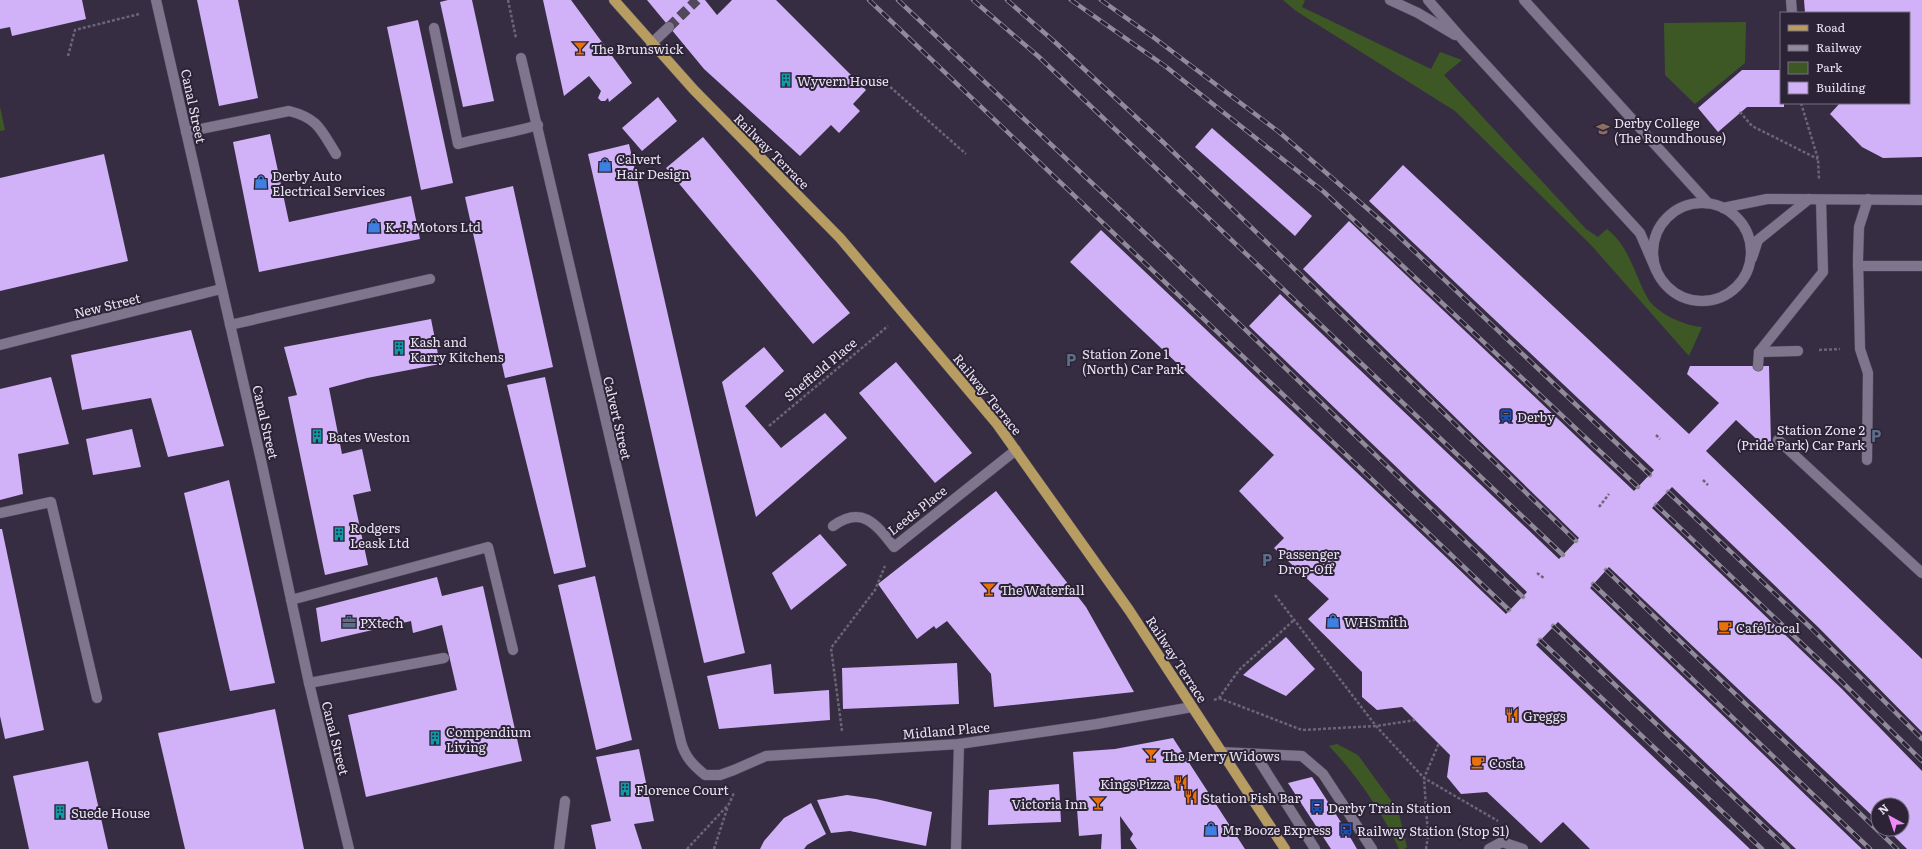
<svg xmlns="http://www.w3.org/2000/svg" width="1922" height="849" font-family="Literata,serif">
<style>
.green{fill:#3e5825}
.building{fill:#d1b1f8}
.lines{fill:none;stroke-linecap:round;stroke-linejoin:round}
.minor-tunnel{stroke:#51485c;stroke-width:10;stroke-dasharray:10 5;stroke-linecap:butt}
.minor-casing{stroke:#534b5c;stroke-width:11}
.major-casing{stroke:#534b5c;stroke-width:11}
.path{stroke:#6c6477;stroke-width:2.5;stroke-dasharray:3 2;stroke-linecap:butt}
.minor{stroke:#7f758d;stroke-width:10}
.major{stroke:#b89d62;stroke-width:10}
.rail-casing{stroke:#918a9b;stroke-width:4.5}
.rail{stroke:#2c2337;stroke-width:3;stroke-dasharray:9;stroke-linecap:butt}
.labels{text-anchor:middle;dominant-baseline:central;stroke-width:4;stroke-linejoin:round;paint-order:stroke}
.poi-label{font-size:13px;fill:#e9e3f1;stroke:#2c2337;text-anchor:start}
.street-label{font-size:13px;fill:#e9e3f1;stroke:#2c2337}
</style>
<rect width="100%" height="100%" fill="#362d42"/>
<!-- green -->
<g class="green">
<path d="M1283,0H1305L1302,7L1431,69L1440,52L1462,60L1444,75L1586,229L1598,237L1607,229C1629,246 1634,273 1647,297C1655,313 1685,326 1702,327L1689,356L1591,245L1455,111L1296,11Z"/>
<path d="M1746,22L1745,63L1695,104L1665,75L1664,23Z"/>
<path d="M0,107L5,130L0,131Z"/>
<path d="M1337,744L1358,755L1398,810L1407,847L1404,849H1399C1383,813 1356,774 1329,746Z"/>
</g>
<!-- building -->
<g class="building">
<path d="M0,0H82L86,19L12,36L10,27L0,29Z"/>
<path d="M197,0H238L258,98L219,106Z"/>
<path d="M448,0H472L494,101L463,107L440,2Z"/>
<path d="M543,0H571L632,83L609,102L608,98L605,101H601L598,98L601,91L589,76L564,96Z"/>
<path d="M647,0H705L717,15L732,0H776L866,90L853,104L860,111L839,133L831,125L800,156L704,69Z"/>
<path d="M1804,0H1922V157L1883,158L1862,147L1830,114L1840,103H1909V13H1805Z"/>
<path d="M418,20L453,183L421,190L387,27Z"/>
<path d="M1742,70H1781V103H1784V107H1747L1718,132L1698,108Z"/>
<path d="M658,97L677,121L642,151L622,128Z"/>
<path d="M1212,128L1312,216L1295,236L1195,147Z"/>
<path d="M270,134L289,222L411,196L420,239L259,272L233,142Z"/>
<path d="M703,137L850,313L813,344L666,168Z"/>
<path d="M629,144L745,653L704,663L588,154Z"/>
<path d="M104,154L128,261L0,291V178Z"/>
<path d="M1403,165L1689,434L1719,403L1687,374L1690,366H1769L1771,443L1765,447L1736,420L1706,451L1922,659V732L1818,627L1672,487L1652,508L1842,689L1922,771V849H1907L1887,829H1902V805H1878V821L1609,567L1590,588L1862,849H1796L1558,622L1536,645L1750,849H1590L1563,822L1541,843L1487,792L1461,794L1447,777L1450,755L1402,707L1377,710L1362,697V672L1308,619L1329,599L1274,548L1284,538L1239,491L1274,455L1070,262L1101,230L1506,614L1527,592L1249,326L1280,294L1559,559L1579,538L1303,269L1349,221L1634,491L1654,470L1369,201Z"/>
<path d="M513,186L553,367L505,378L465,197Z"/>
<path d="M431,319L440,364L367,378L329,388L342,454L362,449L371,491L353,495L368,565L325,575L288,397L297,395L284,347Z"/>
<path d="M191,330L224,446L168,457L151,398L82,410L71,355Z"/>
<path d="M764,347L784,371L745,406L781,448L825,413L847,438L756,517L722,382Z"/>
<path d="M896,362L972,453L935,483L859,393Z"/>
<path d="M51,377L69,444L18,454L23,494L0,500V389Z"/>
<path d="M545,377L586,567L554,574L507,385Z"/>
<path d="M132,429L141,467L93,475L86,439Z"/>
<path d="M229,480L275,683L230,691L184,493Z"/>
<path d="M996,491L1086,607L1134,692L994,707L991,674L947,621L936,629L934,626L917,639L878,584Z"/>
<path d="M0,529H2L44,730L5,739L0,716Z"/>
<path d="M820,534L847,565L791,610L772,573Z"/>
<path d="M595,576L632,740L596,750L558,585Z"/>
<path d="M437,577L442,596L483,586L522,761L366,797L348,715L457,690L442,625L413,633L411,621L321,642L316,608Z"/>
<path d="M1286,637L1315,669L1286,696L1243,675Z"/>
<path d="M957,663L959,704L843,709L842,668Z"/>
<path d="M771,664L774,694L829,690L830,720L719,729L707,676Z"/>
<path d="M275,709L304,849H185L158,733Z"/>
<path d="M1173,738L1245,849H1137L1130,839L1133,834L1120,816L1121,849H1101L1102,834L1079,836L1073,752L1115,749Z"/>
<path d="M639,749L654,821L634,824L642,849H596L591,825L611,821L596,757Z"/>
<path d="M88,761L108,849H29L13,776Z"/>
<path d="M1312,777L1346,830L1357,849H1331L1288,783Z"/>
<path d="M1059,784L1061,822L988,825L989,790Z"/>
<path d="M847,795L876,799L932,812L926,846L850,831L831,833L817,800Z"/>
<path d="M811,803L826,834L807,845L804,849H760L764,841L784,818Z"/>
</g>
<g class="lines">
<!-- minor-tunnel -->
<path class="minor-tunnel" d="M669,27L697,0"/>
<!-- minor casing -->
<g class="minor-casing">
<g id="minor">
<path d="M156,0L261,460L309,683L349,849"/>
<path d="M1390,0L1418,13L1455,35"/>
<path d="M1428,0L1463,40L1640,233L1656,270"/>
<path d="M1524,0L1708,203"/>
<path d="M1791,0L1792,13"/>
<path d="M434,28L458,144C485,137 511,133 538,125"/>
<path d="M651,44L669,27"/>
<path d="M521,58L681,742C685,757 693,765 705,775H720L734,770L766,756L959,744L1097,724L1192,707"/>
<path d="M186,132L289,111C318,118 321,130 336,154"/>
<circle cx="1702" cy="252" r="49"/>
<path d="M1723,208L1767,199L1922,200"/>
<path d="M1752,258L1758,240L1809,199"/>
<path d="M1858,266H1922"/>
<path d="M230,325L430,279"/>
<path d="M0,345L221,289"/>
<path d="M1759,352L1798,351"/>
<path d="M1758,366L1759,352L1823,272L1821,200"/>
<path d="M1778,440L1922,573"/>
<path d="M1867,460L1868,373L1860,349L1858,259L1859,227L1868,199"/>
<path d="M0,513L51,502L97,698"/>
<path d="M833,526C862,505 876,524 894,547L1016,450"/>
<path d="M291,600L488,547L513,650"/>
<path d="M309,683L444,658"/>
<path d="M1221,752L1302,756L1323,774L1372,849"/>
<path d="M1255,754L1315,849"/>
<path d="M559,849L565,801"/>
<path d="M956,849L959,744"/>
<path d="M1489,849L1502,842L1523,849"/>
</g>
</g>
<!-- major casing -->
<g class="major-casing">
<path id="major" d="M614,0L694,90L840,238L997,424L1129,610L1285,849"/>
</g>
<!-- path -->
<g class="path">
<path d="M508,0L516,38"/>
<path d="M68,56L75,30L139,14"/>
<path d="M879,77L966,154"/>
<path d="M1801,103L1818,159L1819,179"/>
<path d="M1740,112L1752,126L1818,159"/>
<path d="M1819,350L1840,349"/>
<path d="M769,426L888,326"/>
<path d="M1656,435L1660,439"/>
<path d="M1703,480L1708,485"/>
<path d="M1599,507L1609,494"/>
<path d="M1537,573L1544,578"/>
<path d="M1275,595L1376,726L1424,778L1498,821"/>
<path d="M1219,698L1302,730L1376,726L1415,720"/>
<path d="M1214,700L1219,698L1239,670L1294,620"/>
<path d="M842,731L831,648L875,590L885,566"/>
<path d="M687,849L729,804L734,793"/>
<path d="M714,849L728,806"/>
<path d="M1426,849L1428,836L1424,778L1439,743"/>
</g>
<!-- minor -->
<use href="#minor" class="minor"/>
<!-- major -->
<use href="#major" class="major"/>
<!-- rail casing -->
<g class="rail-casing">
<g id="rail">
<path d="M869,0L1509,610"/>
<path d="M898,0L1148,236L1523,597"/>
<path d="M973,0L1039,57L1563,555"/>
<path d="M1007,0L1056,43L1164,143L1576,541"/>
<path d="M1071,0L1165,66L1324,192L1638,487"/>
<path d="M1101,0L1153,37L1279,132L1331,177L1393,231L1650,475"/>
<path d="M1668,492L1811,628L1922,739"/>
<path d="M1656,505L1835,675L1922,761"/>
<path d="M1606,570L1897,849"/>
<path d="M1593,584L1870,849"/>
<path d="M1553,626L1788,849"/>
<path d="M1540,640L1762,849"/>
</g>
</g>
<!-- rail -->
<use href="#rail" class="rail"/>
</g>
<!-- icons -->
<defs>
<g id="bar-bare" transform="scale(1.08)"><path d="M-6-5H6L.8 .8V4.5H3.5V6h-7V4.5H-.8V.8Z" fill="#e8710a" stroke="#2c2337" stroke-width="2.5" paint-order="stroke"/></g>
<g id="building-bare" transform="scale(1.08)"><path d="M-4-6H4V6H1V3H-1V6H-4ZM-2.5-4.3h1.7v1.8h-1.7ZM.8-4.3h1.7v1.8H.8ZM-2.5-1h1.7V.8h-1.7ZM.8-1h1.7V.8H.8Z" fill="#0f9aa8" stroke="#2c2337" stroke-width="2.5" paint-order="stroke"/></g>
<g id="university-bare" transform="scale(1.08)"><path d="M0-5L7-2L0 1L-7-2ZM-4 1L0 2.5L4 1V4Q0 6-4 4Z" fill="#8d6e63" stroke="#2c2337" stroke-width="2.5" paint-order="stroke"/></g>
<g id="shop-bare" transform="scale(1.08)"><path d="M-5-2.5h2.3a2.7 3.5 0 0 1 5.4 0H5L5.5 6h-11ZM-1.5-2.5h3a1.5 2.3 0 0 0-3 0Z" fill="#3f7fe0" stroke="#2c2337" stroke-width="2.5" paint-order="stroke"/></g>
<g id="parking-bare" transform="scale(1.08)"><path d="M-3.5-5.5H1a3.5 3.5 0 0 1 0 7H-1V5.5H-3.5ZM-1-3.4V-.6H.8a1.4 1.4 0 0 0 0-2.8Z" fill="#5c6f8a" stroke="#2c2337" stroke-width="2.5" paint-order="stroke"/></g>
<g id="station-bare" transform="scale(1.08)"><path d="M-3-6H3Q5-6 5-4V2Q5 4 3 4L4.5 6H3L1.5 4h-3L-3 6H-4.5L-3 4Q-5 4-5 2V-4Q-5-6-3-6ZM-3.5-4v3h7v-3ZM-3.5 1v1.5H-2V1ZM2 1v1.5H3.5V1Z" fill="#1a4fb4" stroke="#2c2337" stroke-width="2.5" paint-order="stroke"/></g>
<g id="office-bare" transform="scale(1.08)"><path d="M-6-3h4V-5.5h4V-3h4V5H-6ZM-1-4.5V-3h2v-1.5ZM-6 0V1H6V0Z" fill="#5c6f8a" stroke="#2c2337" stroke-width="2.5" paint-order="stroke"/></g>
<g id="cafe-bare" transform="scale(1.08)"><path d="M-5.5-4.5H6V0H3Q3 3.5 0 3.5H-2.5Q-5.5 3.5-5.5 0ZM3-3.2v2h1.7v-2ZM-6 4.5H4V6H-6Z" fill="#e8710a" stroke="#2c2337" stroke-width="2.5" paint-order="stroke"/></g>
<g id="restaurant-bare" transform="scale(1.08)"><path d="M-5-6h1v4h1v-4h1v4h1v-4h1v5L-1.5 .5V6h-2V.5L-5-1ZM5-6V6H3V1.5H1.5Q1.5-4 5-6Z" fill="#e8710a" stroke="#2c2337" stroke-width="2.5" paint-order="stroke"/></g>
<g id="bus-bare" transform="scale(1.08)"><path d="M-5-6H5V4H4V6H2V4H-2V6H-4V4H-5ZM-3.5-4V0h7V-4ZM-3.5 1.2v1.5H-2V1.2ZM2 1.2v1.5H3.5V1.2Z" fill="#1a4fb4" stroke="#2c2337" stroke-width="2.5" paint-order="stroke"/></g>
</defs>
<g fill-rule="evenodd">
<use href="#bar-bare" x="580" y="48"/>
<use href="#building-bare" x="786" y="80"/>
<use href="#university-bare" x="1603" y="129"/>
<use href="#shop-bare" x="605" y="165"/>
<use href="#shop-bare" x="261" y="182"/>
<use href="#shop-bare" x="374" y="226"/>
<use href="#building-bare" x="399" y="348"/>
<use href="#parking-bare" x="1071" y="360"/>
<use href="#station-bare" x="1506" y="416"/>
<use href="#building-bare" x="317" y="436"/>
<use href="#parking-bare" x="1876" y="436"/>
<use href="#building-bare" x="339" y="534"/>
<use href="#parking-bare" x="1267" y="560"/>
<use href="#bar-bare" x="989" y="589"/>
<use href="#shop-bare" x="1333" y="621"/>
<use href="#office-bare" x="349" y="622"/>
<use href="#cafe-bare" x="1725" y="627"/>
<use href="#restaurant-bare" x="1512" y="715"/>
<use href="#building-bare" x="435" y="738"/>
<use href="#bar-bare" x="1151" y="755"/>
<use href="#cafe-bare" x="1478" y="762"/>
<use href="#restaurant-bare" x="1181" y="783"/>
<use href="#building-bare" x="625" y="789"/>
<use href="#restaurant-bare" x="1191" y="797"/>
<use href="#bar-bare" x="1098" y="803"/>
<use href="#bus-bare" x="1317" y="807"/>
<use href="#building-bare" x="60" y="812"/>
<use href="#shop-bare" x="1211" y="829"/>
<use href="#bus-bare" x="1346" y="830"/>
</g>
<g class="labels">
<!-- poi labels -->
<g class="poi-label">
<text x="591" y="48">The Brunswick</text>
<text x="797" y="80">Wyvern House</text>
<text x="1614" y="122">Derby College<tspan x="1614" dy="15">(The Roundhouse)</tspan></text>
<text x="616" y="158">Calvert<tspan x="616" dy="15">Hair Design</tspan></text>
<text x="272" y="175">Derby Auto<tspan x="272" dy="15">Electrical Services</tspan></text>
<text x="385" y="226">K.J. Motors Ltd</text>
<text x="410" y="341">Kash and<tspan x="410" dy="15">Karry Kitchens</tspan></text>
<text x="1082" y="353">Station Zone 1<tspan x="1082" dy="15">(North) Car Park</tspan></text>
<text x="1517" y="416">Derby</text>
<text x="1865" y="429" text-anchor="end">Station Zone 2<tspan x="1865" dy="15">(Pride Park) Car Park</tspan></text>
<text x="328" y="436">Bates Weston</text>
<text x="350" y="527">Rodgers<tspan x="350" dy="15">Leask Ltd</tspan></text>
<text x="1278" y="553">Passenger<tspan x="1278" dy="15">Drop-Off</tspan></text>
<text x="1000" y="589">The Waterfall</text>
<text x="1344" y="621">WHSmith</text>
<text x="360" y="622">PXtech</text>
<text x="1736" y="627">Café Local</text>
<text x="1523" y="715">Greggs</text>
<text x="446" y="731">Compendium<tspan x="446" dy="15">Living</tspan></text>
<text x="1162" y="755">The Merry Widows</text>
<text x="1489" y="762">Costa</text>
<text x="1170" y="783" text-anchor="end">Kings Pizza</text>
<text x="636" y="789">Florence Court</text>
<text x="1202" y="797">Station Fish Bar</text>
<text x="1087" y="803" text-anchor="end">Victoria Inn</text>
<text x="1328" y="807">Derby Train Station</text>
<text x="71" y="812">Suede House</text>
<text x="1222" y="829">Mr Booze Express</text>
<text x="1357" y="830">Railway Station (Stop S1)</text>
</g>
<!-- street labels -->
<g class="street-label">
<text transform="translate(194 106) rotate(78)">Canal Street</text>
<text transform="translate(772 151) rotate(45)">Railway Terrace</text>
<text transform="translate(107 305) rotate(-14)">New Street</text>
<text transform="translate(820 369) rotate(-40)">Sheffield Place</text>
<text transform="translate(988 394) rotate(51)">Railway Terrace</text>
<text transform="translate(618 418) rotate(77)">Calvert Street</text>
<text transform="translate(266 422) rotate(77)">Canal Street</text>
<text transform="translate(917 510) rotate(-38)">Leeds Place</text>
<text transform="translate(1177 659) rotate(57)">Railway Terrace</text>
<text transform="translate(946 730) rotate(-5)">Midland Place</text>
<text transform="translate(336 738) rotate(76)">Canal Street</text>
</g>
</g>
<!-- legend -->
<rect x="1780" y="12" width="130" height="92" fill="#2c2337" stroke="#787081"/>
<rect x="1788" y="25" width="20" height="6" fill="#b89d62" stroke="#787081"/>
<text x="1816" y="32" font-size="12" fill="#e9e3f1">Road</text>
<rect x="1788" y="45" width="20" height="6" fill="#918a9b" stroke="#787081"/>
<text x="1816" y="52" font-size="12" fill="#e9e3f1">Railway</text>
<rect x="1788" y="62" width="20" height="12" fill="#3e5825" stroke="#787081"/>
<text x="1816" y="72" font-size="12" fill="#e9e3f1">Park</text>
<rect x="1788" y="82" width="20" height="12" fill="#d1b1f8" stroke="#787081"/>
<text x="1816" y="92" font-size="12" fill="#e9e3f1">Building</text>
<!-- north arrow -->
<g transform="translate(1890 817) rotate(320)"><circle r="19" fill="#2c2337" stroke="#787081"/>
<path d="M0-3L7 15L0 10L-7 15Z" fill="#ee8bf8"/>
<text y="-6" font-size="11" font-weight="bold" text-anchor="middle" fill="#e9e3f1">N</text>
</g>
</svg>
